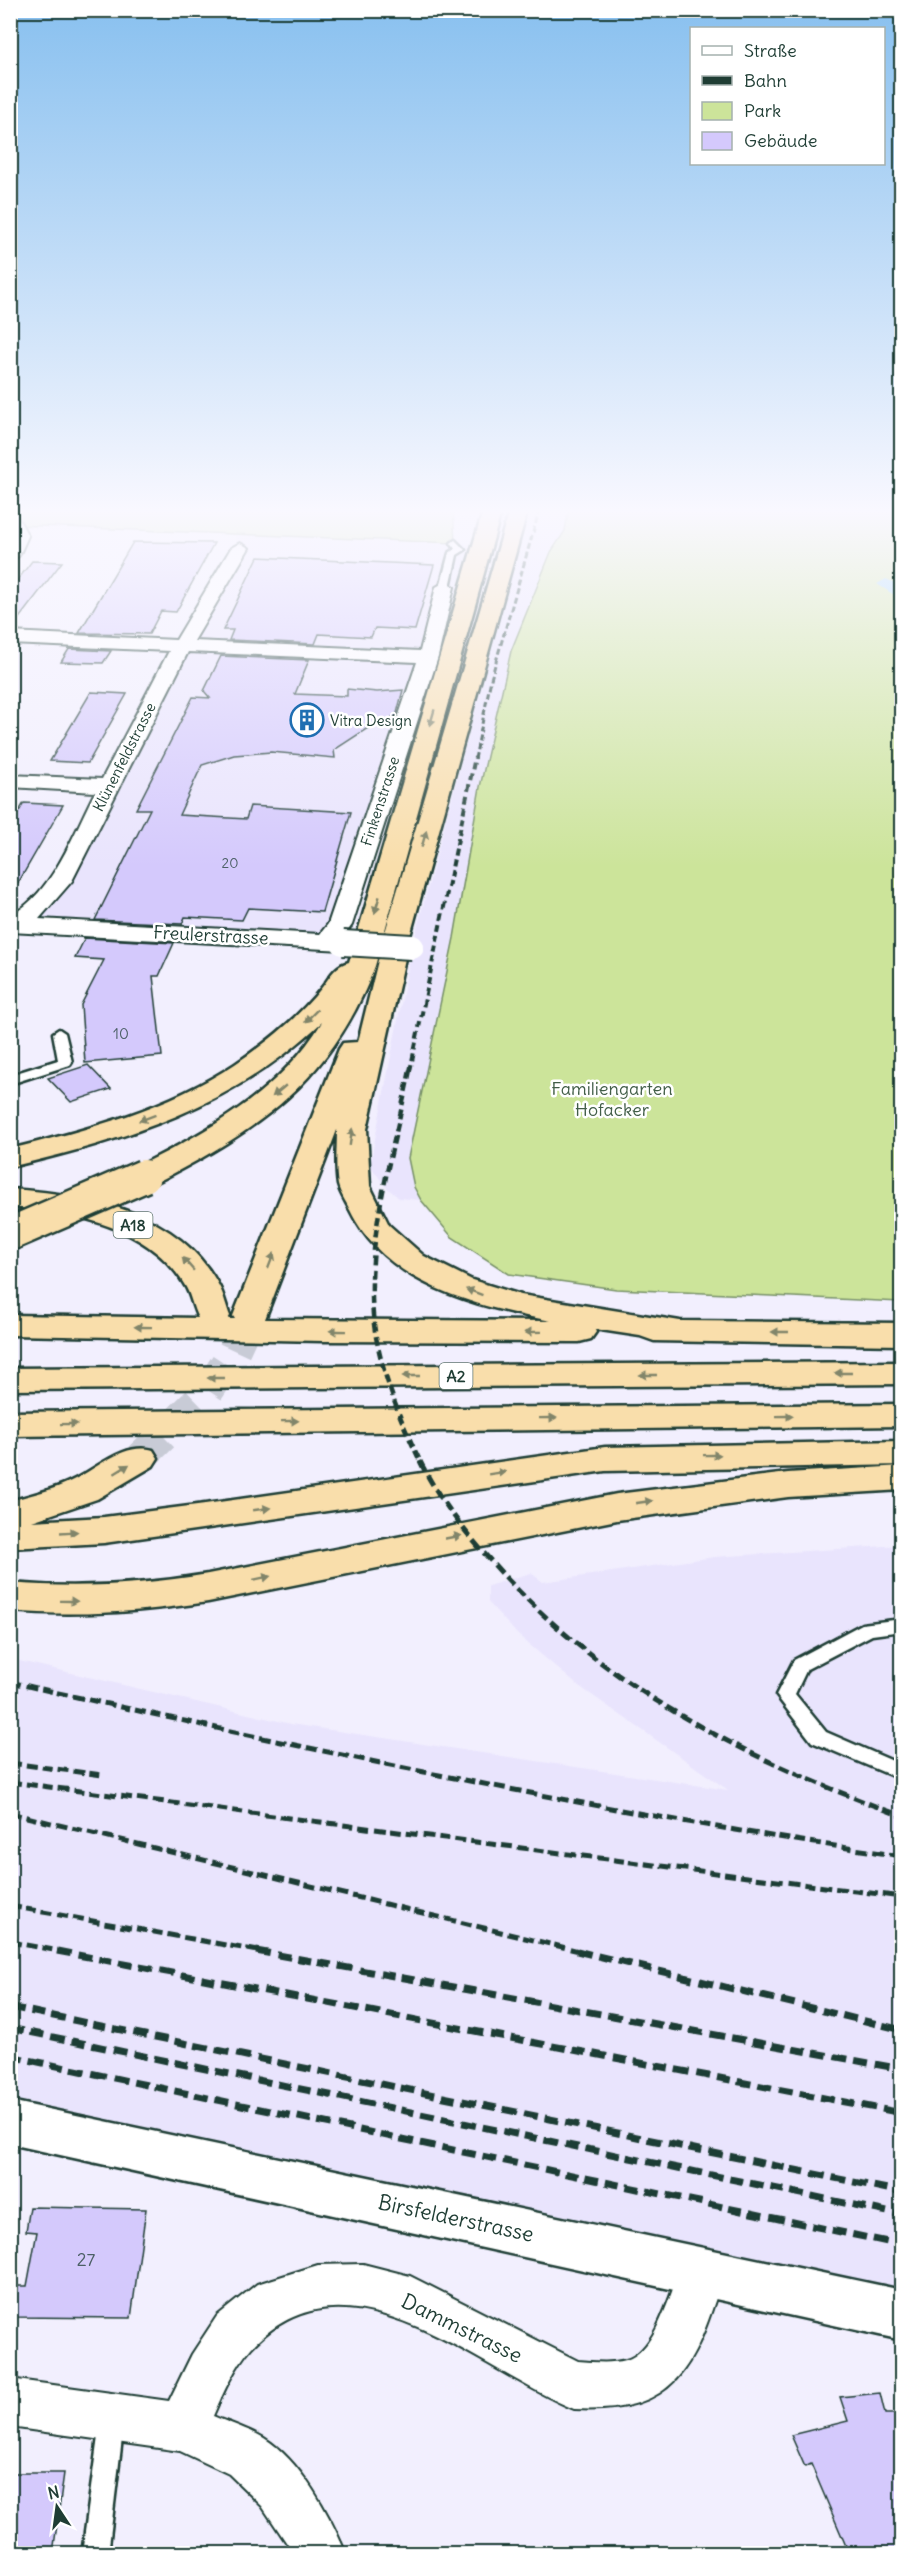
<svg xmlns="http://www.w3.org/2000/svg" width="912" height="2564" font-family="Delius,sans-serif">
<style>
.built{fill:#e9e4fd}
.green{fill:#cce49a;stroke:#769067;stroke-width:1.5}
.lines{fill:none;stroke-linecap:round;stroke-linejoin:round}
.canal{fill:#99d3f9;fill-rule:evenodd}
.building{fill:#d4c9fc;stroke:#1f3d34;stroke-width:1.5}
.highway-tunnel{stroke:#c8cbd6;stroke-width:32;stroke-dasharray:32 16;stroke-linecap:butt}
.lane-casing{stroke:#1f3d34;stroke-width:5}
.street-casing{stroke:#1f3d34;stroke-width:4}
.secondary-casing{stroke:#1f3d34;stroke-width:5}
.highway-casing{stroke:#1f3d34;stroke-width:5}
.lane{fill:#fff;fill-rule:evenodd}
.street{fill:#fff;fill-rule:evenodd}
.secondary{fill:#fff;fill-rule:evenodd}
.highway{fill:#f9deab;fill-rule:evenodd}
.rail-far4{stroke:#1f3d34;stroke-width:3;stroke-dasharray:6 3;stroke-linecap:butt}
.rail-far3{stroke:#1f3d34;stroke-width:4;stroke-dasharray:7 4;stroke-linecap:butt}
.rail-far2{stroke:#1f3d34;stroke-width:4.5;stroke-dasharray:9 4.5;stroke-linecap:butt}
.rail-far1{stroke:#1f3d34;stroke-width:5;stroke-dasharray:11 5;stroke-linecap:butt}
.rail{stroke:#1f3d34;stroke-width:7;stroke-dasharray:14 7;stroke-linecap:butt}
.street-bridge-casing{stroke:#1f3d34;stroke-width:28;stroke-linecap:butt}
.highway-bridge-casing{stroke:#1f3d34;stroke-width:37;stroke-linecap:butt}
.street-bridge{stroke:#fff;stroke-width:24}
.highway-bridge{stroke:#f9deab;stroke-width:32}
.oneway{fill:#81856a}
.labels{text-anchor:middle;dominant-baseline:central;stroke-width:5;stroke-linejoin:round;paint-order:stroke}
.far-number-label{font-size:14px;fill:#4c6066}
.far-poi-label{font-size:15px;fill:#1f3d34;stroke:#fff;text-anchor:start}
.far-street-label{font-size:15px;fill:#1f3d34;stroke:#fff}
.number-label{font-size:15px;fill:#4c6066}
.shield{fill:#fff;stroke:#627771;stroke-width:1.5}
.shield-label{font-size:16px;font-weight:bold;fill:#1f3d34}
.street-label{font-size:18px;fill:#1f3d34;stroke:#fff}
.park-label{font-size:18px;fill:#425e48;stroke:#fff}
.near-number-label{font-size:18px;fill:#4c6066}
.near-street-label{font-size:21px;fill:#1f3d34;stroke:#fff}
</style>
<rect width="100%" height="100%" fill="#f2effe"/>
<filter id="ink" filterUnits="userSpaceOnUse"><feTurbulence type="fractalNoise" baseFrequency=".0167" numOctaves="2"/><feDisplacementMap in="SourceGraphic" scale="12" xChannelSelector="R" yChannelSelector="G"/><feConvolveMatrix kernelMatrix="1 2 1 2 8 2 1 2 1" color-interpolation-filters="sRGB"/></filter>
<g filter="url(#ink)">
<!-- built -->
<g class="built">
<path d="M529,508H569L565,531L551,552L511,651L480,787L454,938L408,1158L414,1187L421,1200L399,1198L385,1186L370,1165L412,947Z"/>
<path d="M234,535L471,544L343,943L13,924L31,914L240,548Z"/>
<path d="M901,1545V2315L11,2122V1659L291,1724L728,1790L576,1684L518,1635L488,1602V1586L531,1573L543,1582L714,1557Z"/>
</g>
<!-- green -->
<g class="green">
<path d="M11,508H453L455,543L16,525L11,518Z"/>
<path d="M569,508H901V1302L616,1289L509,1274L452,1237L421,1200L414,1187L408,1158L454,938L480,787L511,651L551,552L565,531Z"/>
</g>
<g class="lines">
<!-- canal -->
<path class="canal" d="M886,579L902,586V600L877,584Z"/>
</g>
<!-- building -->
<g class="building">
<path d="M133,542L214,543L176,612L161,611L149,634L79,633Z"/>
<path d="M258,557L299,559L434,565L415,630L375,628L371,637L319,634L315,644L229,640L233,630H223Z"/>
<path d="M32,561L62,562L10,630V590Z"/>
<path d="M69,649L111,651L103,663L61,662Z"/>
<path d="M221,656L309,660L295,694L347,696V689L377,692L403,690L396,717H392L390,723L374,724L334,750L335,758L271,752L234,755L202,765L179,815L246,819L250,806L351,812L322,912L248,908L242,920L185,917L182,924L95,920L150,809H136L193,697L210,698L204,691Z"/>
<path d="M91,692L127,694L88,763L50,761Z"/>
<path d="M24,803L63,805L10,897V826Z"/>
<path d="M85,938L174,943L159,976H153L162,1056L85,1063L81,1005L104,960L75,958Z"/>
<path d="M88,1065L111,1089L71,1102L48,1078Z"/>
<path d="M30,2207L146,2209L131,2318L12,2317L17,2286H27L37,2232L26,2231Z"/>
<path d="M880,2393L885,2414H902V2553H849L811,2464L805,2467L791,2435L848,2421L840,2397Z"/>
<path d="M10,2473H64L53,2553H10Z"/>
</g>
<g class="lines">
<!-- highway-tunnel -->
<path class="highway-tunnel" d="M140,1458L206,1394L232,1355L250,1316"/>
<!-- lane casing -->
<g class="lane-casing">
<g id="lane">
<path d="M455,540L465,550L457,555L450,587L445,590L440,587L449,553L455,549L451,543Z"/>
<path d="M59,1029L65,1033L72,1062L70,1065L10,1084V1075L58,1060L53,1033Z"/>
<path d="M902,1619V1631L872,1635L807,1669L795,1694L826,1732L902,1765V1780L812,1742L776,1695L794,1660L862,1624Z"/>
<path d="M112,2410L121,2413L124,2422L108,2554H82L100,2422L103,2413Z"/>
</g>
</g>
<!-- street casing -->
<g class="street-casing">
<g id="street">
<path d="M10,513L16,514L28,536L19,556L10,561Z"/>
<path d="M240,543L249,548L194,641L420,651L436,587L445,582L454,587L438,657L352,925L344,936L352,938L355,943L352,948L343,950L10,932V916C54,892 73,834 95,792L10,787V775L102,779L169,651L10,644V632L176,640L231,548ZM188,652L417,662L328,924L320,934L39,919L72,881Z"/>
<path d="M702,2249L719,2256L725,2271C695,2360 683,2415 574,2409C478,2370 347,2244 251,2348C235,2366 223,2393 213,2416C229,2423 249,2429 264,2438C301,2461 330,2515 346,2554H294L262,2506L229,2474L180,2451L10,2427V2379L169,2401L192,2354L217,2316L257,2284L318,2265L363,2264L410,2276L578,2361C594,2362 610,2364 626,2360C658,2351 673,2283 685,2256Z"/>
</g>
</g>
<!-- secondary casing -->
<g class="secondary-casing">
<path id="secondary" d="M10,2101L902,2290V2340L10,2144Z"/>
</g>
<!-- highway casing -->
<g class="highway-casing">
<g id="highway">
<path d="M484,508H502L375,966C332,1080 260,1129 155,1183L144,1185L133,1183L128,1176L133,1169C203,1134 280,1093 322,1022C233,1107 127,1139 10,1167V1149C87,1130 169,1108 235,1064C268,1042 299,1017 323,986C331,975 336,965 349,962Z"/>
<path d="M510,508H528L410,936L367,1129L370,1186L389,1225L424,1256L472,1280L521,1295L680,1321L902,1323V1345L654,1341L640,1336L594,1329L596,1332L591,1339L579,1342L323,1341L10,1335V1315L198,1318C192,1307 191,1294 184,1284C149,1226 73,1212 10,1207V1189C86,1194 180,1211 219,1286C224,1295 226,1306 230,1316L228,1319H235L233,1316L339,1049L343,1043L358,1042L384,936ZM337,1130C337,1147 335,1168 338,1185C340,1193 346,1202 350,1210C386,1285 476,1306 551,1321L265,1319Z"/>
<path d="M902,1362V1384L10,1390V1368Z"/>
<path d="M902,1404V1426L10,1436V1412Z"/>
<path d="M902,1441V1465L605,1471L104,1543L10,1548V1501C31,1495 54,1490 73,1480C98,1468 124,1442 153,1450L158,1458L153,1466L97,1499L32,1521L104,1517L205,1504L605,1447Z"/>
<path d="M902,1466V1490L788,1497L617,1520L208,1602C142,1612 77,1617 10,1611V1583C77,1589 142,1585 208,1574L617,1494L788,1473Z"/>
</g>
</g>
<!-- lane -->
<use href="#lane" class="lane"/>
<!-- street -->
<use href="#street" class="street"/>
<!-- secondary -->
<use href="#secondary" class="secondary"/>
<!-- highway -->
<use href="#highway" class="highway"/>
<!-- rail-far4 -->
<path class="rail-far4" d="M475,759L491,679L540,508"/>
<!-- rail-far3 -->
<path class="rail-far3" d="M410,1071L475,757"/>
<!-- rail-far2 -->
<path class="rail-far2" d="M410,1070C393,1154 359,1256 377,1342C386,1385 402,1424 421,1463"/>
<!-- rail-far1 -->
<g class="rail-far1">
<path d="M420,1461C438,1498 464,1531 491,1561C602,1688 746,1759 902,1816"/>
<path d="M10,1682C306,1749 601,1813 902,1856"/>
<path d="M10,1763L102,1775"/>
<path d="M10,1782L902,1897"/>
<path d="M10,1813L583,1952"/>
<path d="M10,1906L264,1952"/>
<path d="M10,1942L64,1952"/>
</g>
<!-- rail -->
<g class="rail">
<path d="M57,1951L902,2113"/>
<path d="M256,1951L902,2069"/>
<path d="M577,1951L902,2030"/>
<path d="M10,2007L902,2192"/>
<path d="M10,2028L902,2215"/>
<path d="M10,2056L902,2245"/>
</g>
<!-- street-bridge casing -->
<g class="street-bridge-casing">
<path id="street-bridge" d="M343,943L412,947"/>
</g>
<!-- highway-bridge casing -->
<g class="highway-bridge-casing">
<path id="highway-bridge" d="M10,1234L144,1176"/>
</g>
<!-- street-bridge -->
<use href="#street-bridge" class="street-bridge"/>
<!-- highway-bridge -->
<use href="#highway-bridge" class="highway-bridge"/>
</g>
<!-- one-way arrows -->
<defs><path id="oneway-solid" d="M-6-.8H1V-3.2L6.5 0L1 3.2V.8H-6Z" transform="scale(1.5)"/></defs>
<g class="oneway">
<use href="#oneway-solid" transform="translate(432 718) rotate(106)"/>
<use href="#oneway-solid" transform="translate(424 839) rotate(-74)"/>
<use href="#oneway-solid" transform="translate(377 905) rotate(106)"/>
<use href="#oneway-solid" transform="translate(311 1016) rotate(135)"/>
<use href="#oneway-solid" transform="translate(279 1091) rotate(140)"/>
<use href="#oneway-solid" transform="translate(147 1118) rotate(160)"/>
<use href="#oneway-solid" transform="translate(351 1137) rotate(-82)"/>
<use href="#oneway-solid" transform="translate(271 1261) rotate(-69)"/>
<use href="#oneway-solid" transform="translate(188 1264) rotate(-131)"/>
<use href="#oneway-solid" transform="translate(474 1292) rotate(-160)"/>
<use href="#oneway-solid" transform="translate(143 1327) rotate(-179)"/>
<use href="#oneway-solid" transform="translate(338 1331) rotate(-179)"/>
<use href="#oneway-solid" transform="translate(533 1332) rotate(179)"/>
<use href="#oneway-solid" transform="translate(780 1332) rotate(-180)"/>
<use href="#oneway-solid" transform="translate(843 1373) rotate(180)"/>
<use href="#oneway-solid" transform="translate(648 1375) rotate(180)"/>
<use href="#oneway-solid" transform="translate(411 1376) rotate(180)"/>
<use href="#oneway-solid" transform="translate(216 1378) rotate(180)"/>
<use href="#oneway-solid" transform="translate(785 1416) rotate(-1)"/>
<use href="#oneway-solid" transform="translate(548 1418) rotate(-1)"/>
<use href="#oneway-solid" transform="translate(290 1421) rotate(-1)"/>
<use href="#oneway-solid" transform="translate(69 1424) rotate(-1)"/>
<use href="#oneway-solid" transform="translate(712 1455) rotate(-1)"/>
<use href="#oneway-solid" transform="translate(122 1469) rotate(-32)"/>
<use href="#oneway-solid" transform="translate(497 1473) rotate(-9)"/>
<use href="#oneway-solid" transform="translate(644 1502) rotate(-8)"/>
<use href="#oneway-solid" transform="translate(262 1509) rotate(-8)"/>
<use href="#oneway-solid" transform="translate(69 1532) rotate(-3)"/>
<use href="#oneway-solid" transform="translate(453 1537) rotate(-11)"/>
<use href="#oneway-solid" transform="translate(262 1578) rotate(-12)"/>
<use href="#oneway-solid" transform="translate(69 1601) rotate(1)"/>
</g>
</g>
<!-- sky -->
<linearGradient id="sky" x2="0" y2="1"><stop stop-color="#88c0ef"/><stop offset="0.59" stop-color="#f9f8ff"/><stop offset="1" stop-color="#f9f8ff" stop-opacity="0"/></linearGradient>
<rect width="912" height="867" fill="url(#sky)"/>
<!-- icons -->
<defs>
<g id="building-ring" transform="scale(1.725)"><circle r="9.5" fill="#fff" stroke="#1f6fb2" stroke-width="1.5"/><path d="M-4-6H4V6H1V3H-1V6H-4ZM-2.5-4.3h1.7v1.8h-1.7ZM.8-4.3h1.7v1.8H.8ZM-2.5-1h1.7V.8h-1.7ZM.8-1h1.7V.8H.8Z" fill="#1f6fb2"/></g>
</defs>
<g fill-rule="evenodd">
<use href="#building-ring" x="307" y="720"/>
</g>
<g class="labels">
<!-- far-number labels -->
<g class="far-number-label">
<text x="230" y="863">20</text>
</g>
<!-- far-poi labels -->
<g class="far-poi-label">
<text x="330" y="720">Vitra Design</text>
</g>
<!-- far-street labels -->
<g class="far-street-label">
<text transform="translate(124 757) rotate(-63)">Klünenfeldstrasse</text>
<text transform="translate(380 801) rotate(-72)">Finkenstrasse</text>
</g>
<!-- number labels -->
<g class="number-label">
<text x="121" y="1033">10</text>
</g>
<!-- shield labels -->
<g class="shield">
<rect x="113.5" y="1212" width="39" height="26" rx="4.5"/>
<rect x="439.5" y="1363" width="33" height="26" rx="4.5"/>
</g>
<g class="shield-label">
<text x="133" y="1225">A18</text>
<text x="456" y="1376">A2</text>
</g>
<!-- street labels -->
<g class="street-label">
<text transform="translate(211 935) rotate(3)">Freulerstrasse</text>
</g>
<!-- park labels -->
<g class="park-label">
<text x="612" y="1088">Familiengarten<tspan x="612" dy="21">Hofacker</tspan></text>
</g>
<!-- near-number labels -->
<g class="near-number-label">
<text x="86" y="2259">27</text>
</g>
<!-- near-street labels -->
<g class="near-street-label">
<text transform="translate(456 2218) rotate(12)">Birsfelderstrasse</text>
<text transform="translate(462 2328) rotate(26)">Dammstrasse</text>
</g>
</g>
<!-- margin -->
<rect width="912" height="2564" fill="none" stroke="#fff" stroke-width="36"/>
<rect x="18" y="18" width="876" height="2528" fill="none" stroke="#1f3d34" stroke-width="2" filter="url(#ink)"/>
<!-- legend -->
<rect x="690" y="27" width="195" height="138" fill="#ffffff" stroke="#a5b1ae" stroke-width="1.5"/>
<rect x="702" y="46" width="30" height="9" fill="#ffffff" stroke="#a5b1ae" stroke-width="1.5"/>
<text x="744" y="57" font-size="18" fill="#1f3d34">Straße</text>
<rect x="702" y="76" width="30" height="9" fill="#1f3d34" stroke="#a5b1ae" stroke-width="1.5"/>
<text x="744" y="87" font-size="18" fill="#1f3d34">Bahn</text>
<rect x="702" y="102" width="30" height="18" fill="#cce49a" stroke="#a5b1ae" stroke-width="1.5"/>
<text x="744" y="117" font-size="18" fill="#1f3d34">Park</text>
<rect x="702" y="132" width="30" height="18" fill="#d4c9fc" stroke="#a5b1ae" stroke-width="1.5"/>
<text x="744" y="147" font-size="18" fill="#1f3d34">Gebäude</text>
<!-- north arrow -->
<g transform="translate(57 2507) rotate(347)" stroke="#ffffff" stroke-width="4.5" paint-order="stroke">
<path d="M0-4.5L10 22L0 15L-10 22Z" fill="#1f3d34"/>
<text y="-9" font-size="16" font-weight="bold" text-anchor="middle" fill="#1f3d34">N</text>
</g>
</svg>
